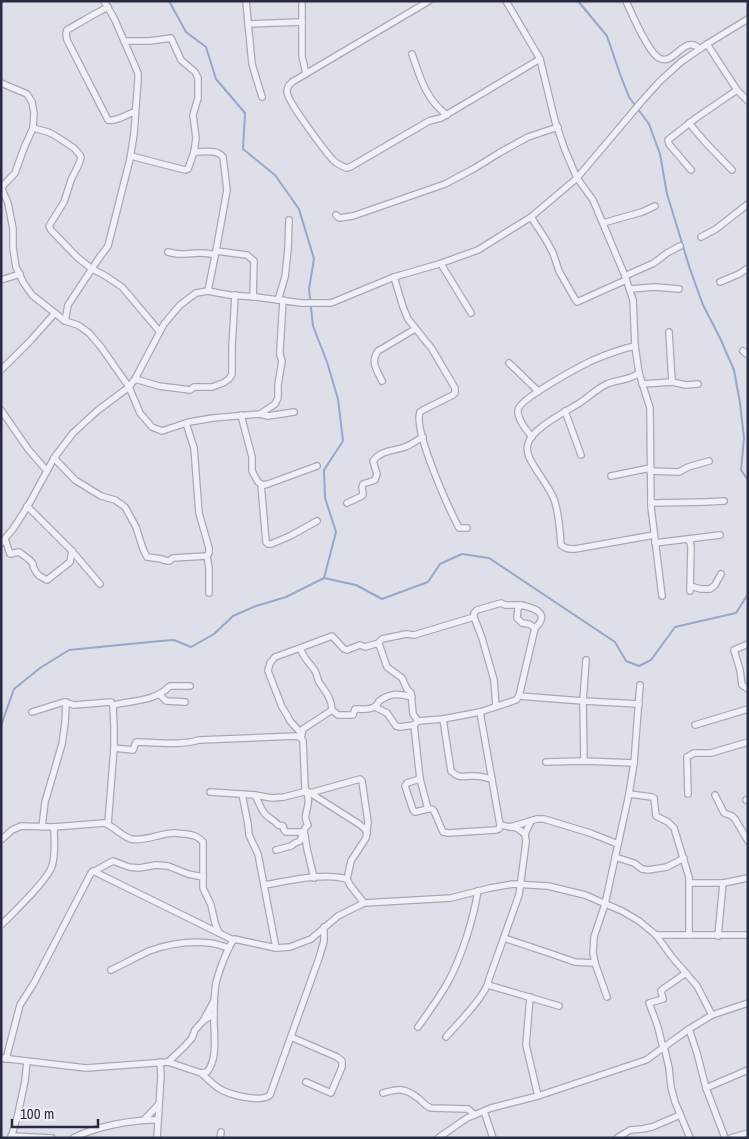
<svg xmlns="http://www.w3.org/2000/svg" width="749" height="1139" font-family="'Archivo Narrow',sans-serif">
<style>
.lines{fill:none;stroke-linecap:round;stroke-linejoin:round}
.stream{stroke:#97a7c9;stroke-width:2}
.minor-casing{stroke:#a6aab5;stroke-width:8}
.minor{stroke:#f0f1f6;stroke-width:5.5}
</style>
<rect width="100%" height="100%" fill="#dde0e8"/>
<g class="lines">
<!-- stream -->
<g class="stream">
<path d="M169,1L186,32L206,47L216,79L245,113L243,149L275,175L299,209L314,259L309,289L313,326L327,362L338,399L343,441L324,470L325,498L336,532L324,578"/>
<path d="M578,1L607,36L620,74L629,97L649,124L660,154L667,194L690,269L703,305L720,338L734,370L740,403L744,438L741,470L748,480"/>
<path d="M1,727L4,717L14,689L40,668L69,650L160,641L174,640L191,647L214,634L233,616L256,606L286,597L324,578L356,585L382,599L428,582L440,564L462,554L489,558L615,642L626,661L639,666L651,660L675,627L736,613L748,594"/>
</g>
<!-- minor casing -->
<g class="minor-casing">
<g id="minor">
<path d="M246,1L252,64L262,97"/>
<path d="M302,1V56L306,74"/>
<path d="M429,1L292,82C289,85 287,87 287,92C287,101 325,151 333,160C337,164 342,166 346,168L350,167L429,121L441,118L540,59"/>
<path d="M506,1L540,59L555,121L565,150L577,178L593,200L625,276L633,300L635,346L639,373L650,408L651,507L662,596"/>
<path d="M626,1C632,14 648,52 659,58C674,67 684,33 700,49"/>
<path d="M108,7C94,14 81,22 67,30L66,34L67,40L108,120C117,122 126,114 135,112"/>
<path d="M248,24L302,22"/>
<path d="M124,41H150L171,38L181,60L195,72L198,78V98L193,115L196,138L194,152L188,169L185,170L131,156"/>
<path d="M707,44L737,90L748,101"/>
<path d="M412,54C420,77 426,100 447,115"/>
<path d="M1,83L27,94L32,102L34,113L33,128L24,148L15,173L1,188"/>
<path d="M689,123L705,142L732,170"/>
<path d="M33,128L48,132L54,135L74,148L80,155L81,158L79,164L71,180L64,202L49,226L51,230L77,257L92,269L104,275L122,287L160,332"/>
<path d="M194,152C203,152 217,149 223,157L227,190L216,251L208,291"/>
<path d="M691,170L669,144L668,140L696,118L737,90"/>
<path d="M1,187L8,203L13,229V248L16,267L23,282L32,295L65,321L78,325L89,333L101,347L129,387L140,413L152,427L162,431L189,422L213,418L260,414L268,416L294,412"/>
<path d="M336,215L339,218L353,216L445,184L475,168L499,153L528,137L558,127"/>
<path d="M531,217L546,240L553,253L559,271L575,299L577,302L626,280"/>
<path d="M603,223L642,212L655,206"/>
<path d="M701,237L716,229L748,204"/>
<path d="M216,251L247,255L254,261L253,297"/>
<path d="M168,252C172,253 176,254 181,254C192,254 203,251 215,255"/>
<path d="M441,264L471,313"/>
<path d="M625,276L654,263L667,253L680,246"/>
<path d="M394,277L403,307L408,319L432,349L455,388V393L453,395L423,410L420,412C413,430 449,509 459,528H467"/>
<path d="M1,280L20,274"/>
<path d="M720,282L739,274L748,268"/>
<path d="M630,289L655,287L679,289"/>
<path d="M278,300L285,277L288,249L289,220"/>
<path d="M65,321L68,305L99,258L108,246L130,159L134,134L138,79V73L114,18L104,1"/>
<path d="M669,332L672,382"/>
<path d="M743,351L748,355"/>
<path d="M509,363L538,391"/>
<path d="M1,370L31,340L55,313"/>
<path d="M639,373C628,381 619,379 607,384C596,389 588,398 578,404C565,412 531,429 528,444C526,450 528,455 530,459C537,473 548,485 554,499C559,513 560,530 561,545C565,549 570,549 575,549L654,535"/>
<path d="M135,379L159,386L190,390L194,387H212L223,383L229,379L232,374V347L235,295"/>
<path d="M382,381C377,370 370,362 378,351L415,329"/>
<path d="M642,384L672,382L686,385L698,384"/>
<path d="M1,410L28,449L47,471"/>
<path d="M565,411L581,455"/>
<path d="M260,414L275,404L278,398V385L282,361L280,355V350L283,300"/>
<path d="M241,415L252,457V471L258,482L261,484L266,542L268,544H271L290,536L317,521"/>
<path d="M186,423L194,448L199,513L209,548V553L207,556L209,568V593"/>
<path d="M532,437C526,430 517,419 518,410C519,399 579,367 591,361C605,355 620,349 635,346"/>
<path d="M54,458L75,480L101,496L115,500L125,507L136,527L143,549L147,557L162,559L163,560L169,561L173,558L207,556"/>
<path d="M650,471L679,472L688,467L709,461"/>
<path d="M611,476L650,468"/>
<path d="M261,484L264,485L268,484L317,466"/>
<path d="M347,503L362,496L363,494L362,487L363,484L375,480L377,474L373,461C381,450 394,451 405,447C411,445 417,440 423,437"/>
<path d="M651,503C675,502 699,503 724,501"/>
<path d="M27,506L72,551L100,584"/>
<path d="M5,539L10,554L19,552C23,555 30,559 33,564C33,565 33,567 34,568C36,575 41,577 47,580L70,562L72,551"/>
<path d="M688,540L690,542L691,547L690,591"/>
<path d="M1,543L13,529L29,504L54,458L73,433L97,411L129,387L135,379L164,324L180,305L196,293L208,291L229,295L256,297L301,303H331L394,277L439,264L478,250L531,217L577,178L642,101L659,82L681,62L707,44L748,19"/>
<path d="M655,543L720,535"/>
<path d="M690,586L701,589H710L715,585L721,574"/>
<path d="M377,644L382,639L406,634L414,635L474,617"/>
<path d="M748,644L734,650L740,670L742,685L748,689"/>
<path d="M300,648L332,636L344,649L347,650L360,645L365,647L375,644H379L387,667L402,678L407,689L411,693L413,714L418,721"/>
<path d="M160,695L166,701L185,702"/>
<path d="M519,696L583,701L639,704"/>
<path d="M113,705C133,700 154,702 170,686H190"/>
<path d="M496,706L494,680L482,638L474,617V613L477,610L501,603L505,605H521"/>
<path d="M375,707L387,713L396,726L400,727L414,725L418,721L443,719L480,712L516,700L519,696L535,628C551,613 534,608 521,605L518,608L517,618L522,623L529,624L535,628"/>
<path d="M32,712L64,702L74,705L111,702L113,705L114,727V748L108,824"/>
<path d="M480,712L500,825"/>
<path d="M443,719L451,771C460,780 464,775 475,776C481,776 487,778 492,779"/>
<path d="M414,725L420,779L428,809H432L434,811L443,832L448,833L496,830L499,829L500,825"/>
<path d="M695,725L748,709"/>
<path d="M301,733L290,721L287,715L282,707L268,671L270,663L275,657L300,648C304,659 309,662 315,671C317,674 317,678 319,682C325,691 332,699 332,710L338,715H353L355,709C364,709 375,711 379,701C391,693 398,693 412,697"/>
<path d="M114,748L133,750L136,742C157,742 179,746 199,740L297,736L301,738"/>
<path d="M584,761L583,701L586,660"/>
<path d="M546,762L584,761L634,763"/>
<path d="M420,779L407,783L405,786L413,810L415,812L428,809"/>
<path d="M210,792L255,795L272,798L284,797L307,791L359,824L365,829L367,833"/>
<path d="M310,793L360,779L362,781L368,822L366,838L351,861L347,879L350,885L364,903"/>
<path d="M242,794L248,824L249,835L258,854L276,948"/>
<path d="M629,794L652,797L654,798L656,816L668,822L674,828L689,877V935"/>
<path d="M688,794L687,757L694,753H711L748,742"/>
<path d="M255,795C258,801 261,809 265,814C269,819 275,820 278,825L283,826L284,830L286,832H304"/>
<path d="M715,795L724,813L732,816L735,819L748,841"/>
<path d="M746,800H748"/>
<path d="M500,825L517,828L525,834"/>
<path d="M42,827L45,802L62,744L65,723L66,702"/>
<path d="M510,827L537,819H544L590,833L618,844"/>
<path d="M304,832L305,836L307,849L314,878"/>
<path d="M1,840L12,830L21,826L54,827L104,823C114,826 121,836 131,839C144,842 161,833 174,833C178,833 182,834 186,834C193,835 198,836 203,842V888L211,905L215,923L219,933L233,940"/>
<path d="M276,850L291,846L295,843L300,841L305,828L308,825C303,816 307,813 308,804C309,799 307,792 305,788L303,741L301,738L303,729L332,710"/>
<path d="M615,857L634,863L642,869L648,870L667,867L684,858"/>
<path d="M93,871L219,933"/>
<path d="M690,883H723L748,878"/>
<path d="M264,885C289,881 322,872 347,879"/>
<path d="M1,925C13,913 48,880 52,866C56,853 54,840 54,827"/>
<path d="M656,935H748"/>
<path d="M718,936L723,883"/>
<path d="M504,938L552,954L575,962L595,963"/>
<path d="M111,970C124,964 136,957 149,951C168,944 190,941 210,943C216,944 223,946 229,948"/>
<path d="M488,985L559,1006"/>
<path d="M530,997L526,1045L538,1096"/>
<path d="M607,997L595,963L593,953L594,937L605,904L629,794L634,763L640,685"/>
<path d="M203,1021L214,1001"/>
<path d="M418,1027C428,1013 439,998 448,982C462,956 473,920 478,891"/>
<path d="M689,1029L697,1053L706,1088L725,1138"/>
<path d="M291,1037L337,1057L342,1061V1067L331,1093L306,1082"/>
<path d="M446,1037C457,1024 487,995 489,979L519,895L526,842L525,834L531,821"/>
<path d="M664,1046L669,1068L671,1087L675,1102L690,1138"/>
<path d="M663,1047C660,1038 659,1028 655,1019C653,1013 651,1009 649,1003L663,999L661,991L663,989L686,973"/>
<path d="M1,1058L86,1068L168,1062L201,1073L207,1072C219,1058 213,1031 214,1014C214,1003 214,989 217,979C220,968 228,947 234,939L276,948L290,947L311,939L338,916L364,903L451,898L490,888L513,884L548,886L585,895L622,911L639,921L656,935L672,957L697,986L712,1015"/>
<path d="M6,1059L20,1005L34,983L91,873L113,861L129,867L139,868L156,865L168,866L188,874L203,877"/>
<path d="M168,1062L184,1047L192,1038L195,1030L203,1021L214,1014"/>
<path d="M201,1073C207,1078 213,1085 220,1089C230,1095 261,1103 270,1095L319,958L324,941V927"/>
<path d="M706,1088L748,1070"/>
<path d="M383,1093C398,1089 404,1087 418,1098C422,1101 425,1106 431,1108L468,1109L475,1115"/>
<path d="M484,1111L493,1138"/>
<path d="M144,1120L158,1105"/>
<path d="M11,1136L52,1138"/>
<path d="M11,1138L18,1114L25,1081L27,1061"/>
<path d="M73,1138C95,1127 133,1119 157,1120"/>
<path d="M157,1138L161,1075L160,1062"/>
<path d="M220,1138L221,1132"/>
<path d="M438,1138L467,1118L491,1108L538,1096L646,1060L689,1029L712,1015L748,1003"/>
<path d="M617,1138L630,1130L642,1129L652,1127L680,1115"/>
<path d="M731,1138L748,1133"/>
</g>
</g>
<!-- minor -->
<use href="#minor" class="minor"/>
</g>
<!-- border -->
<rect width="749" height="1139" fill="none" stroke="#262b3f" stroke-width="5"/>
<!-- scale -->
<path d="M12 1119v8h86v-8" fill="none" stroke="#262b3f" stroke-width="2.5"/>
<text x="20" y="1119" font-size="15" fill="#262b3f" stroke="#edeff5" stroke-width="4" paint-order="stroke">100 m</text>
</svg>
